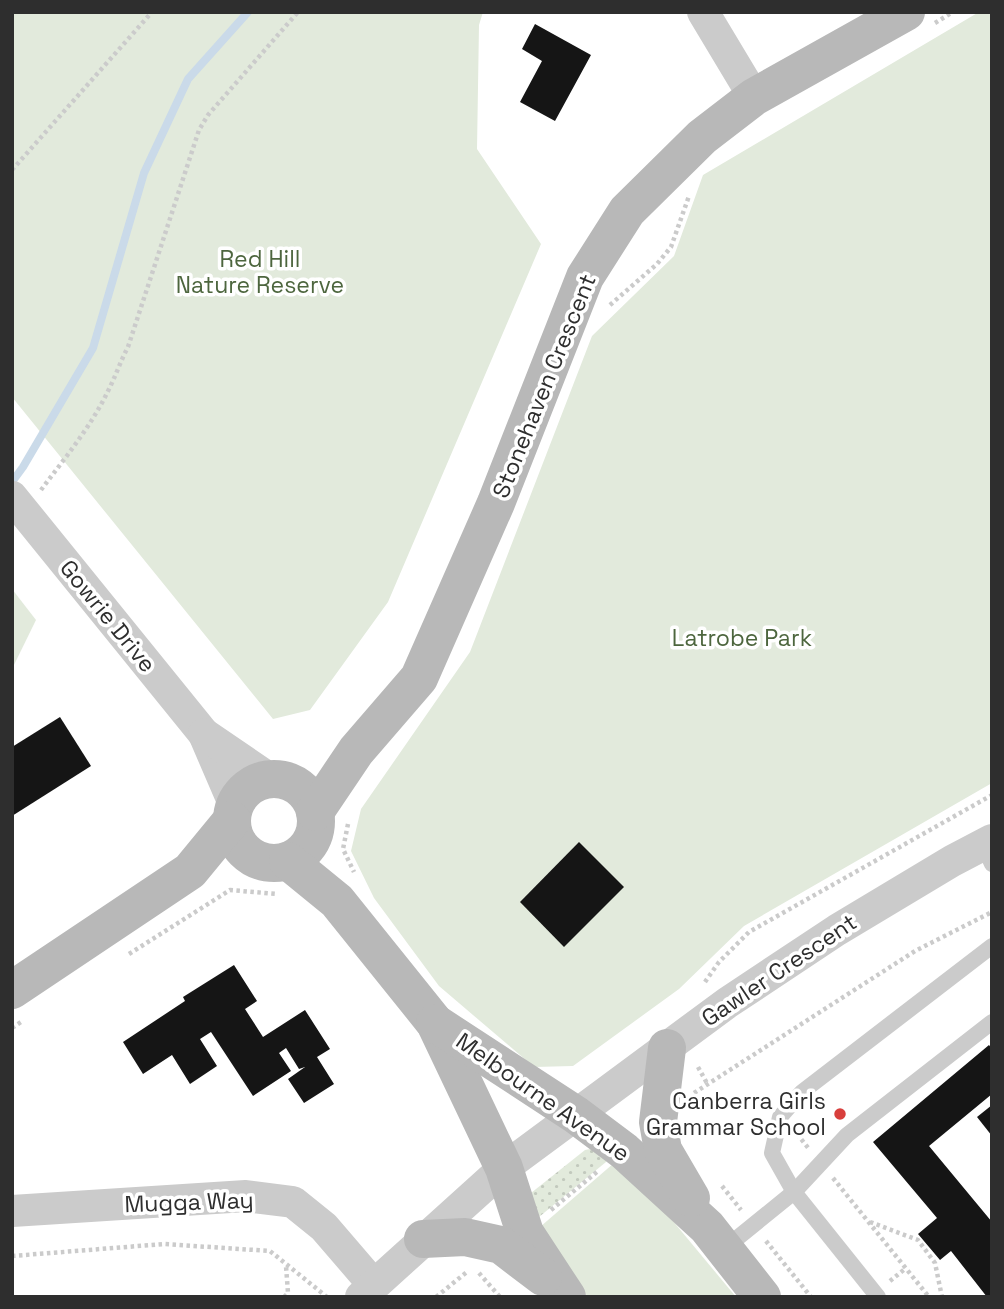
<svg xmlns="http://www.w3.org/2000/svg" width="1004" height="1309" font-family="'Space Grotesk',sans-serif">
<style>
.grass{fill:url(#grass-dots)}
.green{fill:#e2eadc}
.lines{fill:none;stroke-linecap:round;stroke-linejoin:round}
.stream{stroke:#cadae9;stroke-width:8}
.building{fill:#151515}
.path{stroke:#cbcbcb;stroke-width:4.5;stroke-dasharray:3.5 3.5;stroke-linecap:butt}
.service{stroke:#cbcbcb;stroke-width:16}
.minor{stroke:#cbcbcb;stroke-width:32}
.secondary{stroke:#b8b8b8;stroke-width:38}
.poi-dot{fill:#d83f3c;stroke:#fff;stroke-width:2.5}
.labels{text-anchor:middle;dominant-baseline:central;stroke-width:7;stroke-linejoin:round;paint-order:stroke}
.park-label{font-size:23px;fill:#4d663e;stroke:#fff}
.street-label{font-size:23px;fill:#2e2e2e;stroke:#fff}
.poi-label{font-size:23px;fill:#2e2e2e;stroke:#fff;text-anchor:end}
</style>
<defs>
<pattern id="grass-dots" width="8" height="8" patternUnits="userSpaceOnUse" patternTransform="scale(1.75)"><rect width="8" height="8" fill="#e2eadc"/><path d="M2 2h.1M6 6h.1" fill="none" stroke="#c2c9bd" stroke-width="1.8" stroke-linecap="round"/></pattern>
</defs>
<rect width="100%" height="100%" fill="#fff"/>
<!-- grass -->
<path class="grass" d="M590,1149L607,1157L606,1162L539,1217L531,1193L585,1150Z"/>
<!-- green -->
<g class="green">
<path d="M12,12H483L479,25L477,149L541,244L388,602L310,710L273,719L12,397Z"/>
<path d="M979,12H992V783L744,926L679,989L573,1066L534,1067L439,986L374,898L351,851L361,809L470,652L592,336L674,256L703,175Z"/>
<path d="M12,589L36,620L12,669Z"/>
<path d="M614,1163L643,1185L736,1297H588L553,1251L540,1227Z"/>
</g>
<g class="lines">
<!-- stream -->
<path class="stream" d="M12,482L23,467L93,348L144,173L188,79L248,12"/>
</g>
<!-- building -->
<g class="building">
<path d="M535,24L591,55L555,121L520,102L542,61L522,49Z"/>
<path d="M60,717L91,766L12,816V747Z"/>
<path d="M579,842L624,887L564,947L520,902Z"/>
<path d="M234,965L257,1001L245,1009L263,1037L305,1010L330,1049L317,1057L334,1084L304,1103L288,1079L305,1067L299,1069L286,1048L279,1053L291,1071L253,1096L211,1032L200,1039L217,1066L190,1084L172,1055L143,1074L123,1042L185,1001L183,997Z"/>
<path d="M989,1045L992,1049V1094L929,1146L992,1222V1297H987L951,1251L940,1260L918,1234L937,1218L873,1142Z"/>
<path d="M992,1105V1136L977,1117Z"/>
</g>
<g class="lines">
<!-- path -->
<g class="path">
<path d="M935,23L953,12"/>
<path d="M12,170L152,12"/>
<path d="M610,305L657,264L671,247L689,196"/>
<path d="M41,490C64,459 90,428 107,393C115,378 120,362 128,347L199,130L208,115L298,12"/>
<path d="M348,824L343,849L354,872"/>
<path d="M129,954L230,890L277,894"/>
<path d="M705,982L719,962L749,932L992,795"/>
<path d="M12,1028L21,1022"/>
<path d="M698,1067L708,1085"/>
<path d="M694,1093L915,951L992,912"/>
<path d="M797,1134L809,1149"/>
<path d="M833,1178L929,1297"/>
<path d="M722,1186L741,1210"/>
<path d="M551,1210L598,1171"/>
<path d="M870,1222L918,1240L935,1263L942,1297"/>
<path d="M766,1241L811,1297"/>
<path d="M12,1256L164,1244L270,1251L327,1297"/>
<path d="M479,1273L500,1297"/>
<path d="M890,1281L906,1268"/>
<path d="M284,1297L288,1293L286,1266"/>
<path d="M436,1297L468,1271"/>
</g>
<!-- service -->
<g class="service">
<path d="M983,844L992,864"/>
<path d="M725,1248L794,1192L847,1135L992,1022"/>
<path d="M878,1297L794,1192L772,1153L780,1117L802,1092L992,946"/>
</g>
<!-- minor -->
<g class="minor">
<path d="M703,12L754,97"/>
<path d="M12,497L204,734L235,806"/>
<path d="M204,734L270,779"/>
<path d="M12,1211L246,1196L293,1202L324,1227L373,1284"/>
<path d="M361,1297L504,1168L727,1003L837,930L952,861L992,840"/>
</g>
<!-- secondary -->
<g class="secondary">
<circle cx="274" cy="821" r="42"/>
<path d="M315,812L356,751L419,678L496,503L585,277L627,211L702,137L754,97L906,12"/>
<path d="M288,861L337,901L435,1023L504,1168L525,1233L567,1297"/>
<path d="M12,990L190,871L232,820"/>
<path d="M435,1023L576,1115L624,1151L707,1227L762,1297"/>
<path d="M667,1048L658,1122L663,1150L691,1198"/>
<path d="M423,1239L465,1237L501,1245L543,1277"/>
</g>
</g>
<!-- markers -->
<circle class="poi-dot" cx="840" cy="1114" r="7"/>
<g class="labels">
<!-- park labels -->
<g class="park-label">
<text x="260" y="259">Red Hill<tspan x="260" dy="26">Nature Reserve</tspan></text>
<text x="742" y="638">Latrobe Park</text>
</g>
<!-- street labels -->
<g class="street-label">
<text transform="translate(544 386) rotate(-68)">Stonehaven Crescent</text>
<text transform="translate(108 616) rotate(51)">Gowrie Drive</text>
<text transform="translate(779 970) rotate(-34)">Gawler Crescent</text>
<text transform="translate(543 1097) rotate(35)">Melbourne Avenue</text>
<text transform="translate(189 1202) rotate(-2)">Mugga Way</text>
</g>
<!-- poi labels -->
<g class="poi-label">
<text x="826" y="1101">Canberra Girls<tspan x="826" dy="26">Grammar School</tspan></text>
</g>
</g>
<!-- border -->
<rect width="1004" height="1309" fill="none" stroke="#2e2e2e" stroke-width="28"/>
</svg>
